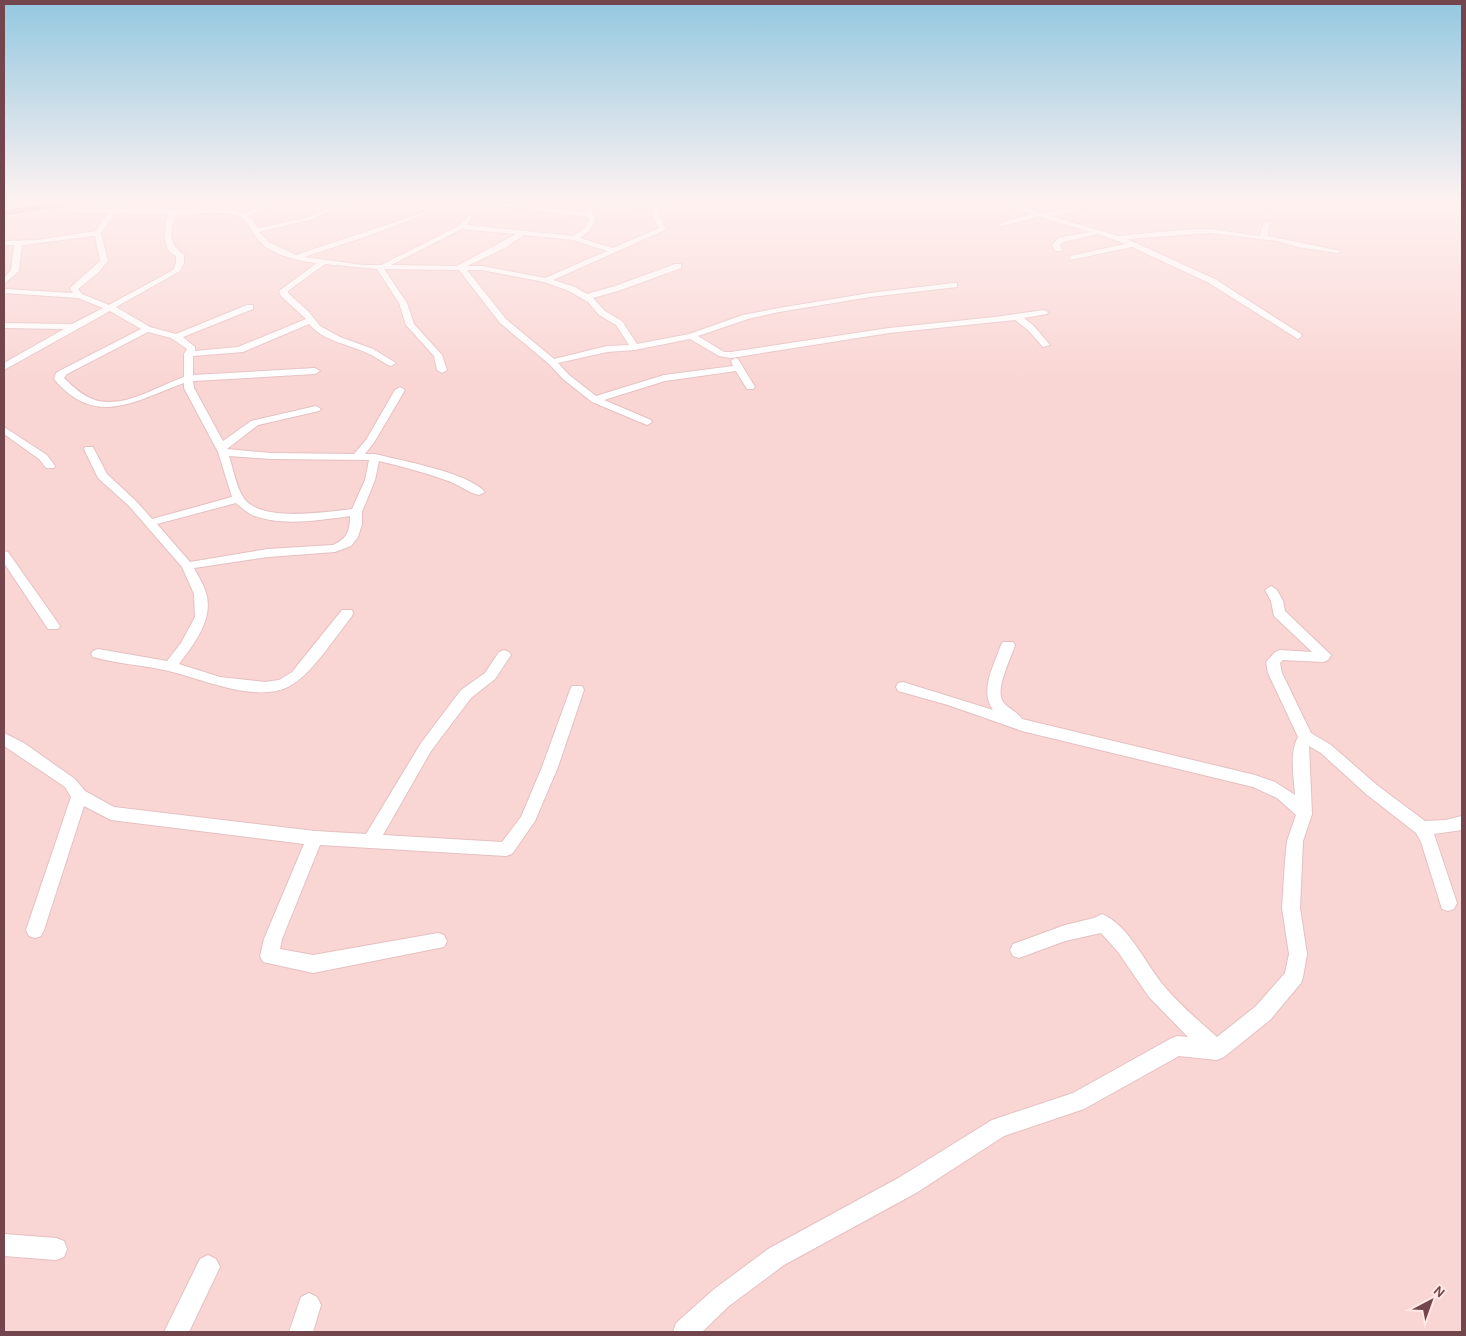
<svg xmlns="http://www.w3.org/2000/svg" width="1466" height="1336" font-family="Karla,sans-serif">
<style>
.residential{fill:#f9d5d3}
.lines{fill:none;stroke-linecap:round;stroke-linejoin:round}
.minor-casing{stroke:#e6c0c2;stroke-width:2}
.highway-casing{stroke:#fff;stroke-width:2}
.minor{fill:#fff;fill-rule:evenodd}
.highway{fill:#f993ae;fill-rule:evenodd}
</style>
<rect width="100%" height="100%" fill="#fde2df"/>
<!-- residential -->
<rect class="residential" x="4" y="199" width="1458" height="1133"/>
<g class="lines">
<!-- minor casing -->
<g class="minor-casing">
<g id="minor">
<path d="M9,199H22L4,204V200Z"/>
<path d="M124,199H138L103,207L100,205Z"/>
<path d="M279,199H288L247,216L253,220L258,228L309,217L345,199H354L313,219L259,232L269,242L296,255L425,212V214L368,236L304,257L363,265H381L459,226L469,215L472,217L466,225L573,236L584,229L590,219L588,217L484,204L470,199L587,213L589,207H593V215L596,219L589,231L580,238L613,248L659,228L653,217V209L594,204L591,202L592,201L654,205L659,199H666L659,206V217L666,229L665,230L553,280L575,287L587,294L615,286L675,264H681V268L621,290L593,298L605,311L622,321L637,344L689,334L743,315L779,308L870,293L954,283H957V287L870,297L779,312L748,319L698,336L724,352H731L889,328L995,317L1044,310L1048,312L1047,314L1024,318L1034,326L1050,345L1043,347L1028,330L1015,320L889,333L731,358L719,356L690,339L635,350L607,352L558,363L569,375L596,396L664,375L733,366L731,361L735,358L738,359L755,387L753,389H747L736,371L665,381L604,400L651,420L652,422L647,425L592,402L563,379L549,364L500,323L459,270L384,269L407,303L414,324L442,355L447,370L442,373L437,370L434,356L406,325L399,303L377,269L325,264L288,291V293L309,312L320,326L340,337L373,349L396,363L391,366L388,365C381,361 374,356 367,353C348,344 323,341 309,324L243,352L193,356V375L315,368L320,371L315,374L193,381L194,388L223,441L251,421L316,406L321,409L319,411L258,425L227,449L271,453L354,454L366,440L395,390L400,387L405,390L375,441L365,454H375C402,461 467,472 485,492L479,495C469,493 461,486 451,482C427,473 404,467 379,461L375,480L362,512V524L358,537L351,546L335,552L268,557L194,568C198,576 204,585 206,593C214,619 194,644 179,664L220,677L265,682L279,680L292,672L342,610H352L353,613L352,616C335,637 311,676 288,687C255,703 202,679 169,671C144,665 118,664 93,657L91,654L93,651L98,649L167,661L181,643L195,617L194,594L182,567L129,506L98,478L84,449L85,447H93L107,474L137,502L152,519L232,497L218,452L184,388V383C136,400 96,429 54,379L56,373L61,370L141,329L110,311L4,370V363L64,329L4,328V323L72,324L103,308L78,298L4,293V289L73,293L70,289L71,287L100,261L95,236L22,245L19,271L4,284V278L11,270L14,245H4V241L36,240L96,231L108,213L75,212V210L77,209L236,210L243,213ZM115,213L168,214C165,226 160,249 176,256V263L173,270L109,305L82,294L78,289L98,273L108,261L101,233ZM175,214C192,214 217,211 233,214C250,217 251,234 262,244C276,256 299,261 317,263L279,291L281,296L306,319L238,347L195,351V347L183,337L253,309V305H247L176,334L150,327L116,307L180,271L184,263V255C168,244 170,231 175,214ZM462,229L516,234L457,266L391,265ZM524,235L573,240L607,251L545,278L482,266H467L505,248ZM467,270H482L544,282L569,291L588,302L599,315L616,325L629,345L607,346L554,359L506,319ZM148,332L171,338L187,349L184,354V377C158,386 124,409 95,400C83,396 73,387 64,378L67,374ZM229,456L271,459L369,460L365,480L352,509C325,512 259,523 243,497C236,486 233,468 229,456ZM236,503C241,507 246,512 252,515C281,527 320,520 350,516C350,531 347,539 333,545L268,549L190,562L157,524Z"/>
<path d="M995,199H1003L1041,213L1080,208V210L1050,216L1118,236L1193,229H1210L1260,236L1261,229L1265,222L1271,221L1274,223L1269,225L1268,236L1341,251L1337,253L1298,247L1277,241L1210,233L1127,239L1215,279L1301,334L1302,336L1298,339L1209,283L1132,247L1070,260V256L1125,244L1098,234L1063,242L1060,245L1062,251H1056L1052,245L1058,238L1090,232L1038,216L1027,220L999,226V224L1031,214L1016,209Z"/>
<path d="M4,427L47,455L55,466L54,468H46L39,459L4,434Z"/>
<path d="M4,551L8,552L58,623L60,626L58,629H48L4,563Z"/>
<path d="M1271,586L1277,590L1283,601L1285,611L1331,655L1328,660L1323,662L1283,660L1280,663L1282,673L1311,733L1331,745L1378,786L1425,821L1445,820L1462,816V830L1434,834L1457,903L1454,909L1448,911L1442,909L1421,842L1416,833L1366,794L1321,753L1309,746L1312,814L1303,841L1300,908L1307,954L1303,977L1301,983L1270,1020L1224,1057L1217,1060L1179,1056L1084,1109L1004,1136L916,1193L784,1265L729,1306L702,1332H673L676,1323L713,1290L768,1249L900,1177L992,1120L1073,1093L1170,1039L1177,1036L1188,1037L1149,997L1118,952L1101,933L1065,941L1019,958L1013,956L1010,950L1013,944L1065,925L1094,918L1102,914C1128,924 1147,966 1164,986C1180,1005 1199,1021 1217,1037L1256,1006L1285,973L1289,954L1282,908L1285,861L1287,841L1296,815L1277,798L1253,787L1022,731L948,705L898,691L896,687L898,683L903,682L993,710C979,690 994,666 1001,645L1003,642H1013L1015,645C1011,658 996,687 1002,700C1006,708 1017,711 1022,719L1255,775L1275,782L1295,795C1294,777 1289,753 1298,737L1268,673L1266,662L1275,652L1280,650L1312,652L1274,616L1271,601L1265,590Z"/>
<path d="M504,650L509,652L511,655L495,679L471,698L431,751L383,835L502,842L521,817L542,767L570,690L572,686H582L584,690L558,767L535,821L512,854L506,856L320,845L282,939L280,949L313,955L438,933L444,935L447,941L444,947L313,973L263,962L260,956L264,939L304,844L111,820L84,806L44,930L41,936L35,938L29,936L26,930L71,797L65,787L4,746V733L24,743L75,779L85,791L114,807L315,831L366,834L421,743L461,690L485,673L499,652Z"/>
<path d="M4,1234L56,1238L64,1241L67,1249L64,1257L56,1260L4,1256Z"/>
<path d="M208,1255L216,1259L220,1267L189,1332H164L200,1259Z"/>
<path d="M309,1293L317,1297L321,1305L313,1332H289L301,1297Z"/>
</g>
</g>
<!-- highway casing -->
<g class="highway-casing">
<path id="highway" d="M75,199H98L93,202L4,216V210Z"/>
</g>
<!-- minor -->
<use href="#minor" class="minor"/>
<!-- highway -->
<use href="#highway" class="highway"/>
</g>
<!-- sky -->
<linearGradient id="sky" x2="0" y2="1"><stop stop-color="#93c8e0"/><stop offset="0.52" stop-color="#fef2f1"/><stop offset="1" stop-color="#fef2f1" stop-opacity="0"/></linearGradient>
<rect width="1466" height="386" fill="url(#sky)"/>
<!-- border -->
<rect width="1466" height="1336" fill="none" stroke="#73464e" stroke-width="10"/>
<!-- north arrow -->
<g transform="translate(1431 1301) rotate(41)" stroke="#ffe8e6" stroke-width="4" paint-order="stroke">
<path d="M0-4L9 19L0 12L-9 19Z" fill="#73464e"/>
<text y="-8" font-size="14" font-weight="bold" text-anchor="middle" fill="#73464e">N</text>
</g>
</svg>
